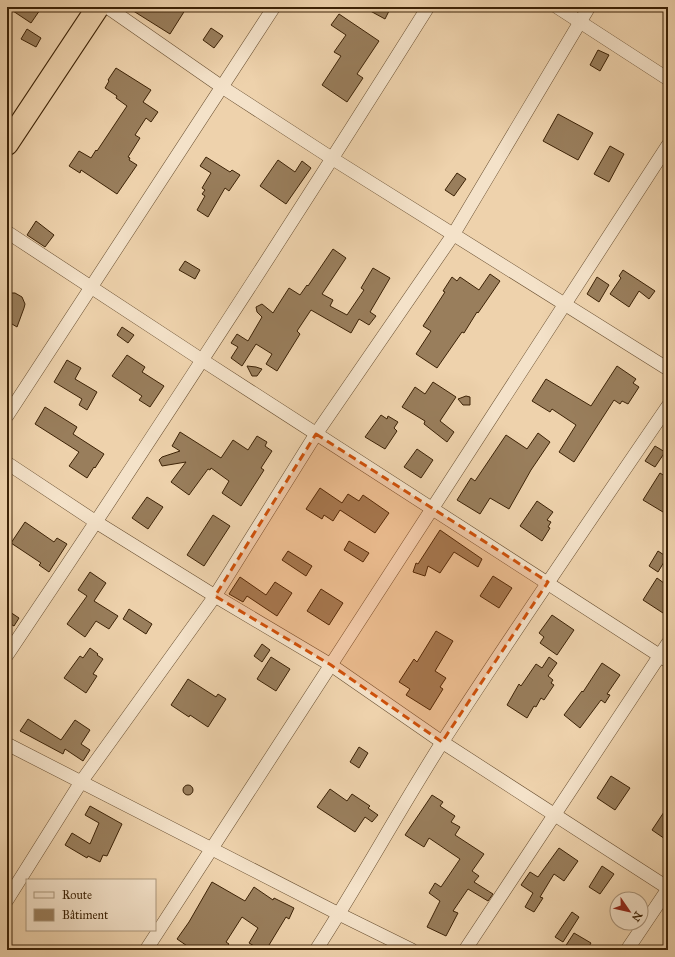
<svg xmlns="http://www.w3.org/2000/svg" width="675" height="957" font-family="'IM FELL Great Primer',serif">
<style>
.building{fill:#997e5c;stroke:#3c2206}
.lines{fill:none;stroke-linecap:round;stroke-linejoin:round}
.minor-casing{stroke:#684e30;stroke-width:14}
.trunk-casing{stroke:#3c2206;stroke-width:24}
.minor{stroke:#f4e2c9;stroke-width:13}
.trunk{stroke:#eed2ac;stroke-width:22}
.marked{fill:#ce510b;fill-opacity:0.2;stroke:#ce510b;stroke-width:3;stroke-dasharray:8 5;stroke-linejoin:round}
</style>
<rect width="100%" height="100%" fill="#eed2ac"/>
<filter id="stains"><feTurbulence type="fractalNoise" baseFrequency=".005" numOctaves="4"/><feColorMatrix values="0 0 0 0 .2 0 0 0 0 .09 0 0 0 0 .02 0 0 0 .5 -.17"/></filter>
<radialGradient id="worn" r=".72"><stop offset=".6" stop-color="#630" stop-opacity="0"/><stop offset="1" stop-color="#630" stop-opacity=".3"/></radialGradient>
<!-- building -->
<g class="building">
<path d="M7,7H42L31,23Z"/>
<path d="M127,7H187L170,34Z"/>
<path d="M363,7H391L385,19Z"/>
<path d="M339,14L379,41L357,74L363,78L347,102L322,85L341,56L334,52L346,35L331,25Z"/>
<path d="M211,28L223,36L214,48L203,40Z"/>
<path d="M27,29L41,38L36,47L21,39Z"/>
<path d="M598,50L609,55L600,71L590,65Z"/>
<path d="M116,68L151,90L143,102L158,112L151,122L146,118L135,135L140,138L128,157L130,158L129,160L137,165L117,194L81,170L80,173L69,166L79,151L91,158L96,150L97,151L127,106L116,98L117,96L105,88L109,81L108,80Z"/>
<path d="M558,114L593,133L578,160L543,141Z"/>
<path d="M610,146L624,154L609,182L594,174Z"/>
<path d="M206,157L230,172L232,170L240,175L229,191L225,188L208,217L197,210L205,196L202,194L205,190L202,188L211,173L200,166Z"/>
<path d="M278,160L295,172L302,161L311,168L286,204L260,186Z"/>
<path d="M457,173L466,179L454,196L445,190Z"/>
<path d="M36,221L54,235L45,247L27,235Z"/>
<path d="M333,249L346,258L322,294L333,300L330,306L347,315L364,290L361,288L373,268L390,278L370,312L376,316L369,325L359,319L351,333L311,310L297,331L300,334L277,371L266,364L272,354L256,344L242,366L231,358L238,347L231,343L237,334L248,341L262,317L257,312L256,307L262,304L273,313L289,288L300,295L307,285L308,286Z"/>
<path d="M185,261L200,270L195,279L179,270Z"/>
<path d="M623,270L655,291L649,299L639,291L629,307L610,294L621,278L619,276Z"/>
<path d="M490,274L500,281L478,313L477,312L464,333L462,332L437,368L416,354L431,331L423,326L445,292L443,291L452,277L457,281L460,277L479,290Z"/>
<path d="M597,277L609,285L599,302L587,294Z"/>
<path d="M11,293H15L22,297L25,304L24,308L17,327L7,321V295Z"/>
<path d="M122,327L134,335L128,343L117,335Z"/>
<path d="M127,355L145,367L142,372L164,386L150,407L139,400L142,396L112,376Z"/>
<path d="M67,360L81,368L75,379L97,392L87,410L79,405L82,399L54,382Z"/>
<path d="M247,366L256,367L262,369L257,376H252Z"/>
<path d="M617,366L636,379L633,383L639,387L628,404L622,401L620,404L614,400L574,462L559,452L576,425L552,409L550,412L532,401L546,379L591,406Z"/>
<path d="M433,382L456,397L440,421L454,432L447,442L424,424L425,421L402,407L415,387L425,394Z"/>
<path d="M466,396L470,397V405H463L458,399Z"/>
<path d="M45,407L77,427L73,434L104,454L95,468L94,467L87,478L69,466L79,452L35,424Z"/>
<path d="M381,415L387,419L388,416L398,422L394,428L397,431L385,449L365,437Z"/>
<path d="M180,432L221,458L233,440L248,450L257,436L267,442L265,446L272,451L261,468L264,470L241,506L222,493L229,481L211,468L210,470L208,469L189,495L171,482L186,462L162,466L159,460L162,457L180,451L172,446Z"/>
<path d="M538,433L550,442L531,470L509,509L490,498L480,514L457,500L471,478L475,481L506,435L527,449Z"/>
<path d="M655,446L665,452L655,467L645,461Z"/>
<path d="M417,449L433,460L421,478L404,467Z"/>
<path d="M660,473L668,478V515L643,500Z"/>
<path d="M320,488L342,503L348,494L359,501L363,495L389,513L375,533L340,510L333,521L324,515L322,519L306,509Z"/>
<path d="M147,497L163,507L148,529L132,518Z"/>
<path d="M537,501L553,512L547,520L551,522L548,527L550,528L542,541L520,526Z"/>
<path d="M213,515L230,526L204,566L187,555Z"/>
<path d="M25,522L54,542L57,538L67,544L49,572L39,565L41,563L11,543Z"/>
<path d="M440,530L482,559L478,567L454,552L440,573L428,566L425,576L413,572L416,563L418,564Z"/>
<path d="M349,541L369,553L363,562L344,550Z"/>
<path d="M288,551L312,566L306,576L282,560Z"/>
<path d="M658,551L667,557L658,572L649,566Z"/>
<path d="M90,572L106,583L94,601L118,616L109,629L96,621L85,637L67,624L87,596L78,590Z"/>
<path d="M493,576L512,588L499,608L480,596Z"/>
<path d="M240,577L266,595L275,582L292,593L277,616L247,596L243,602L229,594Z"/>
<path d="M657,578L668,586V606L663,613L643,600Z"/>
<path d="M321,589L343,603L329,625L307,611Z"/>
<path d="M129,609L152,624L146,634L123,619Z"/>
<path d="M7,610L19,618L14,626L7,622Z"/>
<path d="M552,615L574,630L557,655L540,643L544,637L539,633Z"/>
<path d="M436,631L453,641L435,671L446,678L440,687L443,689L430,710L406,695L410,689L399,682L414,659L417,662Z"/>
<path d="M262,644L270,650L262,662L254,656Z"/>
<path d="M90,648L98,654L97,655L103,659L93,674L97,676L86,693L64,678L80,656L83,658Z"/>
<path d="M271,657L290,669L276,691L257,679Z"/>
<path d="M549,657L557,663L548,676L553,680L551,683L554,685L544,700L541,698L536,707L534,706L527,718L507,705L519,684L521,686L536,664L542,668Z"/>
<path d="M602,663L620,675L607,694L610,695L605,703L601,700L580,728L564,715L582,691L583,692Z"/>
<path d="M188,679L216,697L218,694L226,699L208,727L190,715L189,717L171,705Z"/>
<path d="M28,719L61,740L75,720L90,730L81,744L90,750L83,761L65,749L63,754L20,731Z"/>
<path d="M359,747L368,753L359,768L350,762Z"/>
<path d="M611,776L630,788L615,810L597,798Z"/>
<circle cx="188" cy="790" r="5"/>
<path d="M330,789L347,801L352,794L370,806L368,808L378,815L372,822L365,817L355,832L317,807Z"/>
<path d="M432,795L443,802L440,806L455,816L451,822L460,827L455,835L484,854L472,871L479,876L474,882L493,894L488,901L468,889L453,911L458,913L446,936L427,927L440,901L429,893L435,883L441,887L460,859L429,838L424,847L405,835Z"/>
<path d="M90,806L122,824L107,856L103,855L100,862L88,856L87,858L65,845L72,833L90,844L99,823L85,815Z"/>
<path d="M668,806V841L652,830Z"/>
<path d="M559,848L578,861L564,881L554,874L540,897L543,898L534,912L525,907L533,893L521,885L530,872L538,877Z"/>
<path d="M602,866L614,874L600,894L589,887Z"/>
<path d="M212,882L245,901L254,887L273,900L274,898L294,908L289,919L286,917L266,950H261L249,943L258,928L242,917L226,942L229,944L225,950H193L177,939L189,922Z"/>
<path d="M572,912L579,917L563,942L555,937Z"/>
<path d="M574,933L591,943L587,950H563Z"/>
</g>
<g class="lines">
<!-- minor casing -->
<g class="minor-casing">
<g id="minor">
<path d="M107,7L222,87L333,159L668,369"/>
<path d="M557,7L668,79"/>
<path d="M7,232L202,360L668,661"/>
<path d="M7,416L274,7"/>
<path d="M7,463L96,522L215,596L331,665L442,742L668,888"/>
<path d="M7,655C151,441 291,225 428,7"/>
<path d="M7,744L339,914L412,950"/>
<path d="M7,900L81,782L215,596L316,434L453,235L589,7"/>
<path d="M146,950L668,145"/>
<path d="M316,950C360,882 399,810 443,741C516,628 592,517 668,406"/>
<path d="M465,950L668,643"/>
<path d="M627,950L668,889"/>
</g>
</g>
<!-- trunk casing -->
<g class="trunk-casing">
<path id="trunk" d="M7,144L98,7"/>
</g>
<!-- minor -->
<use href="#minor" class="minor"/>
<!-- trunk -->
<use href="#trunk" class="trunk"/>
</g>
<!-- marked area -->
<path class="marked" d="M316,434L548,582L442,742L331,665L215,596Z"/>
<!-- margin -->
<rect width="675" height="957" fill="none" stroke="#eed2ac" stroke-width="24"/>
<rect x="8" y="8" width="659" height="941" fill="none" stroke="#3c2206" stroke-width="2"/>
<rect x="12" y="12" width="651" height="933" fill="none" stroke="#3c2206"/>
<!-- legend -->
<rect x="26" y="879" width="130" height="52" fill="#f4e2c9" stroke="#aa957b"/>
<rect x="34" y="892" width="20" height="6" fill="#f4e2c9" stroke="#aa957b"/>
<text x="62" y="899" font-size="12" fill="#3c2206">Route</text>
<rect x="34" y="909" width="20" height="12" fill="#997e5c" stroke="#aa957b"/>
<text x="62" y="919" font-size="12" fill="#3c2206">Bâtiment</text>
<!-- north arrow -->
<g transform="translate(629 911) rotate(124)"><circle r="19" fill="#f4e2c9" stroke="#aa957b"/>
<path d="M0-3L7 15L0 10L-7 15Z" fill="#8f2418"/>
<text y="-6" font-size="11" font-weight="bold" text-anchor="middle" fill="#3c2206">N</text>
</g>
<rect width="100%" height="100%" filter="url(#stains)"/>
<rect width="100%" height="100%" fill="url(#worn)"/>
</svg>
